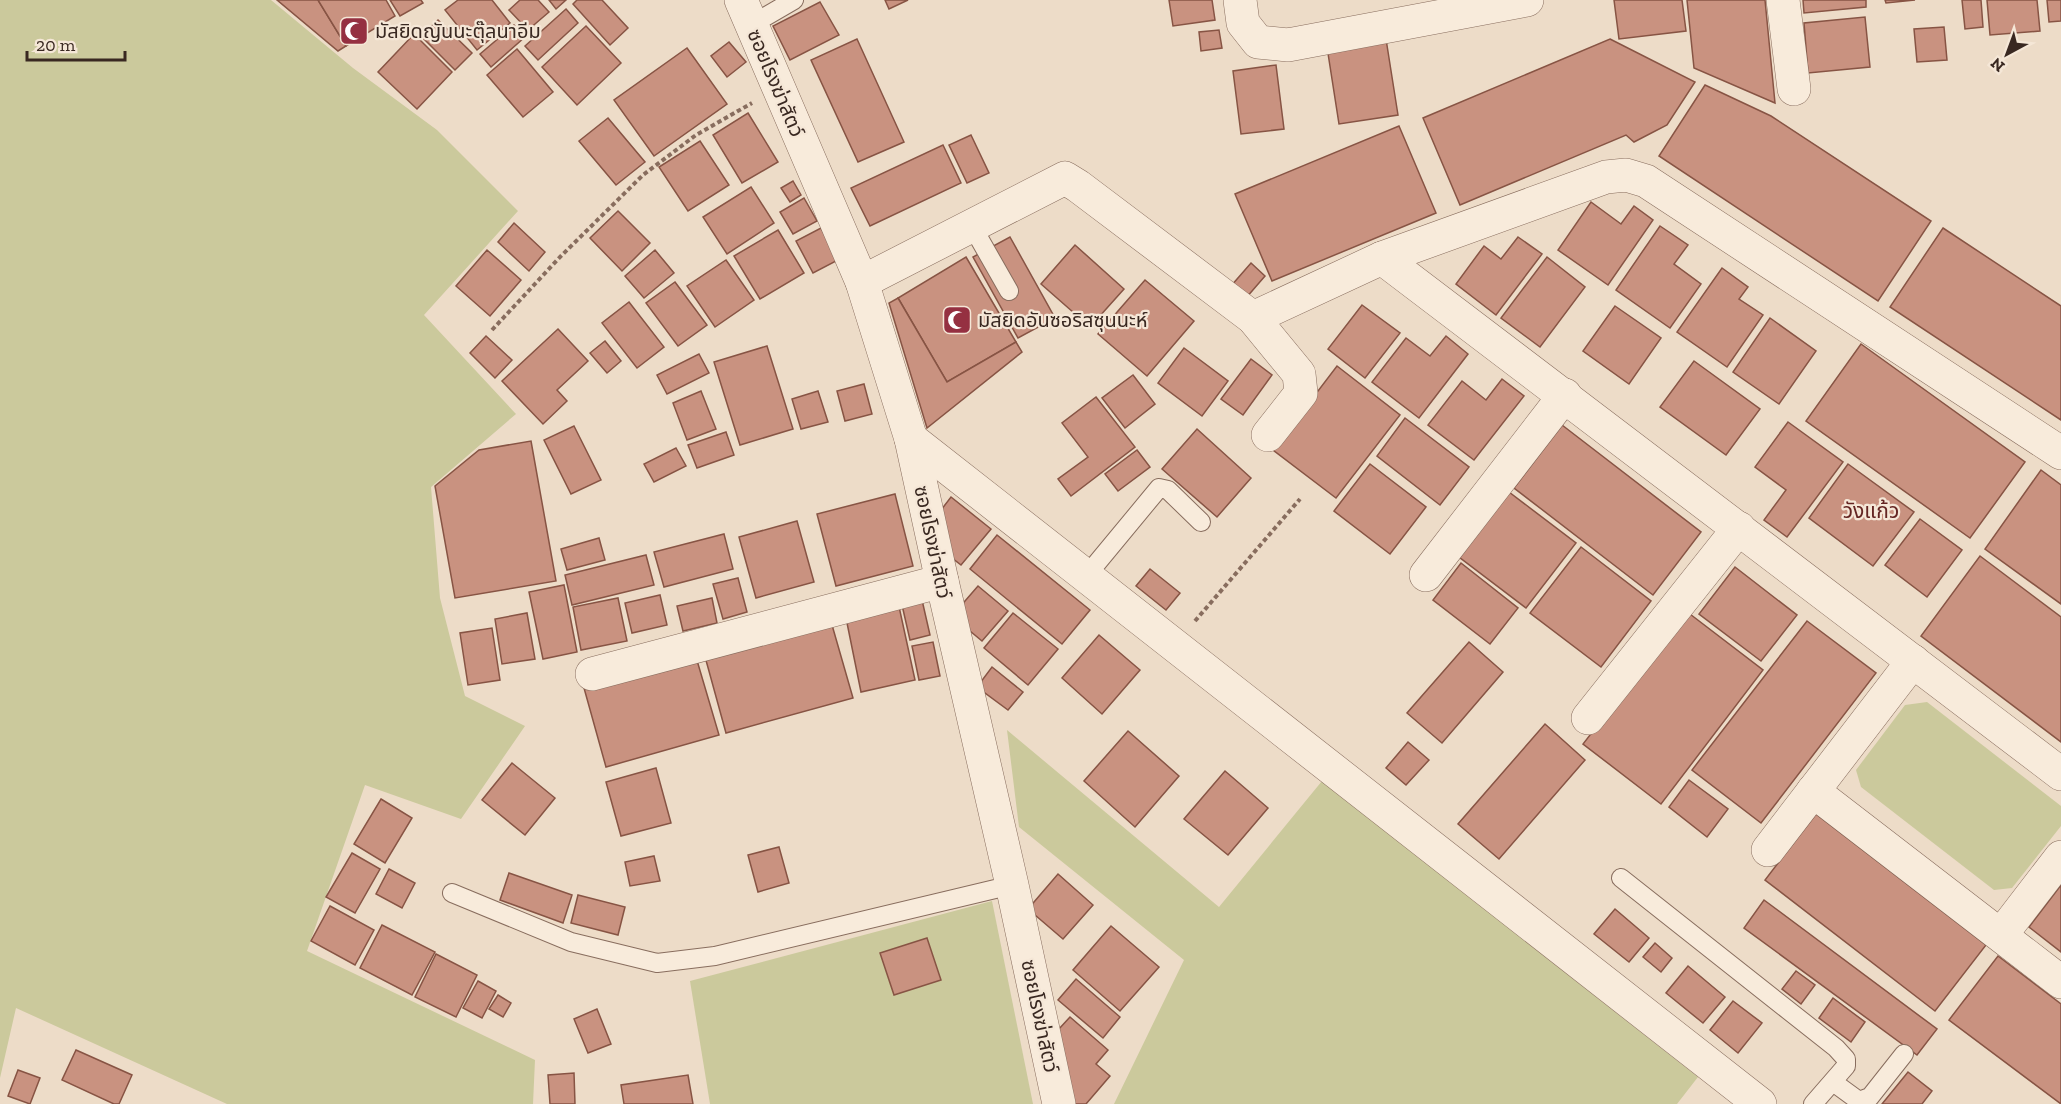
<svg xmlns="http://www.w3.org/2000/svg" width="2061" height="1104" font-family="'Zilla Slab','Noto Sans Thai',serif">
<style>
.green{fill:#cbc99c}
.building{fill:#c99280;stroke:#875444;stroke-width:1.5}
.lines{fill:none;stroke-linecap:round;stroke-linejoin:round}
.service-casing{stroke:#886d5e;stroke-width:20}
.minor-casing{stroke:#886d5e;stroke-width:34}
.path{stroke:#886d5e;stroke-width:4;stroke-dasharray:4.5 3;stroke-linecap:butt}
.service{stroke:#f8ebdb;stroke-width:18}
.minor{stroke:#f8ebdb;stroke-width:33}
.labels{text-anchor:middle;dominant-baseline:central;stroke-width:4.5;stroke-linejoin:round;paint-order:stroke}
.poi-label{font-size:20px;fill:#392821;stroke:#f5e7d7;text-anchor:start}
.street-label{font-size:20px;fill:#392821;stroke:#f5e7d7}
.neighbourhood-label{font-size:21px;fill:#642522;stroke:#f5e7d7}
</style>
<rect width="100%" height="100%" fill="#eddcc8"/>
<!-- green -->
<g class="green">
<path d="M0,0H271L353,68L437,130L518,211L424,315L516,414L431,487L440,598L465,696L525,726L461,819L365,785L307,951L535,1060L533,1104H227L16,1008L0,1078Z"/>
<path d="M1927,702L2061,806V826L2012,888L1994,890L1861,787L1856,770L1905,705Z"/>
<path d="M1007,730L1219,907L1322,781L1698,1077L1677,1104H1114L1184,960L1019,827Z"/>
<path d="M992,901L1033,1104H710L690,981Z"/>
</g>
<!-- building -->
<g class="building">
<path d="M277,0H318L346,46L338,51Z"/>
<path d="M318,0H386L395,16L346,46Z"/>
<path d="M390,0H421L423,3L400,16Z"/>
<path d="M458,0H492L510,23L477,50L445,10Z"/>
<path d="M520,0H538L549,12L528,30L509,10Z"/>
<path d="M549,0H566L556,9Z"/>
<path d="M577,0H602L628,28L610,45L573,4Z"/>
<path d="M885,0H908L889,9Z"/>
<path d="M1169,0H1212L1215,20L1173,26Z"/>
<path d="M1614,0H1682L1686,31L1619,39Z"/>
<path d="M1687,0H1765L1775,103L1694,68Z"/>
<path d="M1803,0H1866V7L1804,13Z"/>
<path d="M1885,0H1915L1886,3Z"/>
<path d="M1962,0H1981L1983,27L1965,29Z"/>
<path d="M1987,0H2037L2040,31L1990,35Z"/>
<path d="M2047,0H2061V21L2049,22Z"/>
<path d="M820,2L839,35L790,60L773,26Z"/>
<path d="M566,9L578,23L538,60L525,46Z"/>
<path d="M1865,17L1870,67L1808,73L1804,23Z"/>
<path d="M438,20L472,53L455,70L421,36Z"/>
<path d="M514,25L525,37L491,67L480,54Z"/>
<path d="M586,26L621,63L577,105L542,67Z"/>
<path d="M1944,27L1947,60L1917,62L1914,29Z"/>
<path d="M1219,30L1222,48L1201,51L1199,32Z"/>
<path d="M414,34L452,72L417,109L378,72Z"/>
<path d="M857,39L904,142L858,162L811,60Z"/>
<path d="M1386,39L1398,115L1339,124L1327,47Z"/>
<path d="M1610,39L1695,82L1667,125L1634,142L1626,135L1460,205L1423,118Z"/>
<path d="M729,42L746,62L727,77L711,56Z"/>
<path d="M687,48L727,104L654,156L614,100Z"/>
<path d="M517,49L553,92L523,117L487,75Z"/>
<path d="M1276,65L1284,129L1241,134L1233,71Z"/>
<path d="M1705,85L1771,116L1931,221L1878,301L1659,156Z"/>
<path d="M748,113L778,162L742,183L713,135Z"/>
<path d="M608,118L645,162L616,185L579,141Z"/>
<path d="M1399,126L1436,213L1272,281L1235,194Z"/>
<path d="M971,135L989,173L967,183L949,145Z"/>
<path d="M700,141L729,185L688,211L659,167Z"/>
<path d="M943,145L961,183L870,226L851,188Z"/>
<path d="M793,181L801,195L790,202L781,188Z"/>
<path d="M751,187L774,223L727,254L703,217Z"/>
<path d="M804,198L817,221L793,234L780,212Z"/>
<path d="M1591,202L1621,224L1634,206L1653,220L1608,285L1558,250Z"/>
<path d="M618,211L650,243L622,271L590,238Z"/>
<path d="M514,223L545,252L529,271L498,242Z"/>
<path d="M1660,226L1688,245L1674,264L1701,284L1670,328L1616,290Z"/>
<path d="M821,228L838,260L813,273L796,241Z"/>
<path d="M1943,228L2061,306V420L1890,307Z"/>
<path d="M778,230L804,273L760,299L734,256Z"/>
<path d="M1010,237L1055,318L1018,338L973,257Z"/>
<path d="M1518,237L1542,254L1496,315L1456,284L1484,246L1501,259Z"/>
<path d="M1075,245L1124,289L1090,327L1041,284Z"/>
<path d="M487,250L521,280L490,316L456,286Z"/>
<path d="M655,250L674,273L644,298L625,276Z"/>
<path d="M966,257L1016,342L947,382L898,298Z"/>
<path d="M1547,257L1585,287L1540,347L1501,318Z"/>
<path d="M726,260L754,300L715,327L687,286Z"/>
<path d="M1251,263L1265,276L1246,298L1231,286Z"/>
<path d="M1722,268L1748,287L1739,299L1763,315L1727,367L1677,332Z"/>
<path d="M1145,280L1194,321L1147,376L1098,334Z"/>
<path d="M675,282L707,325L678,346L646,303Z"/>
<path d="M898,298L947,382L1016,342L1022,352L927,428L889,303Z"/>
<path d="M629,302L664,347L637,368L602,323Z"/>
<path d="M1362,305L1400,333L1365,378L1328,349Z"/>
<path d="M1615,306L1661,338L1629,384L1583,351Z"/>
<path d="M1770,318L1816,351L1779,404L1733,372Z"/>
<path d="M558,329L588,361L557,390L567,401L543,424L502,381Z"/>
<path d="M486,336L512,360L495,378L470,353Z"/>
<path d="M1446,336L1468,354L1419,418L1372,382L1406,338L1430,356Z"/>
<path d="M605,341L621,361L607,373L590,353Z"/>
<path d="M1861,344L2025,462L1970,538L1806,421Z"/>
<path d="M767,346L793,429L740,445L714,362Z"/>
<path d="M1184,348L1228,381L1202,416L1158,383Z"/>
<path d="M699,354L709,373L667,394L657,375Z"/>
<path d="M1251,359L1272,375L1243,415L1221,399Z"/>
<path d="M1694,361L1760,409L1726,455L1660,407Z"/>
<path d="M1337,366L1400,415L1336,498L1273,450Z"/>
<path d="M1133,375L1155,404L1125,428L1102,398Z"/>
<path d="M1502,379L1524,396L1474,460L1428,425L1462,381L1486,400Z"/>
<path d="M864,384L872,414L845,421L837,391Z"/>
<path d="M701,391L716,429L687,440L673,403Z"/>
<path d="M818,391L828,422L801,429L792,399Z"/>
<path d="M1096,397L1135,447L1071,496L1058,479L1088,457L1062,423Z"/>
<path d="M1405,418L1469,467L1440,505L1377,456Z"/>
<path d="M1788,422L1843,462L1787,537L1764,520L1786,490L1755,467Z"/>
<path d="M1562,425L1701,532L1653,595L1514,488Z"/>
<path d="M574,426L601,480L571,494L544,440Z"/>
<path d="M1197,429L1251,478L1217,517L1162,469Z"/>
<path d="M726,432L734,455L697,468L688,445Z"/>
<path d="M531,441L556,581L455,598L435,486L479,450Z"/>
<path d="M676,448L686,466L654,482L644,464Z"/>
<path d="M1137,450L1150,467L1118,491L1105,474Z"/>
<path d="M1370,464L1426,507L1390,554L1334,511Z"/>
<path d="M1848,464L1914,512L1873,566L1809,518Z"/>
<path d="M2041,470L2061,485V604L1985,549Z"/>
<path d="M1509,492L1576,543L1526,608L1459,557Z"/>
<path d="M895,494L913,566L836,586L817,514Z"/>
<path d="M951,497L991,529L961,565L947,554L938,514Z"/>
<path d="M1920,519L1962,550L1927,597L1885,565Z"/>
<path d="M797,521L814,582L756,598L739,537Z"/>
<path d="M724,534L733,569L664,587L654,552Z"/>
<path d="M997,535L1090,610L1062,644L970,569Z"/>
<path d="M599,538L605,560L567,570L561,549Z"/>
<path d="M1581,547L1651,601L1601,667L1530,613Z"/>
<path d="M646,555L654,585L572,605L565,575Z"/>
<path d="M1980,556L2061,617V742L1921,636Z"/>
<path d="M1461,563L1518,608L1490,644L1433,600Z"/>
<path d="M1735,567L1797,615L1761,661L1699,614Z"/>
<path d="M1150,569L1180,593L1166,610L1136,586Z"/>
<path d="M738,578L747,612L723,619L713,584Z"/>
<path d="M564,585L577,652L543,659L529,592Z"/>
<path d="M978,586L1008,611L982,641L952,616Z"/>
<path d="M660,595L667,625L632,633L625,603Z"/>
<path d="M618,598L627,641L581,650L573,607Z"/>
<path d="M712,598L717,623L683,631L677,606Z"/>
<path d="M922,600L930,635L910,640L902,605Z"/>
<path d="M898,602L915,680L861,692L845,613Z"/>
<path d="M1686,611L1763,670L1661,804L1583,744Z"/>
<path d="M527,613L535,659L502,664L495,619Z"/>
<path d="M1013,613L1058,649L1028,685L984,648Z"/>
<path d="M830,618L853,698L726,733L704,653Z"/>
<path d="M1807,621L1876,673L1761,823L1692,770Z"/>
<path d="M492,628L500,680L468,685L460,633Z"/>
<path d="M1099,635L1140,670L1102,714L1062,678Z"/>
<path d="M933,642L940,676L919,680L912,646Z"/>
<path d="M1469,642L1503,672L1442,743L1407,713Z"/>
<path d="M696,657L719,735L606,767L584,688Z"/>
<path d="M992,667L1023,692L1008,710L977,687Z"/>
<path d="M1545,724L1585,760L1499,859L1458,824Z"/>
<path d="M1128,731L1179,776L1135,827L1084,781Z"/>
<path d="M1408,742L1429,760L1406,785L1386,768Z"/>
<path d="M512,763L555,798L525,835L482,800Z"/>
<path d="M656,768L671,823L621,836L606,782Z"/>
<path d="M1225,771L1268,808L1228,855L1184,819Z"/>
<path d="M1689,780L1728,809L1707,837L1669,807Z"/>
<path d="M381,799L412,818L385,863L354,844Z"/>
<path d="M1816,814L1986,945L1935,1011L1765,880Z"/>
<path d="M779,847L789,883L758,892L748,855Z"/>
<path d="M352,853L380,869L355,913L326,897Z"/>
<path d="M654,856L660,881L630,886L625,862Z"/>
<path d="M389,869L415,883L402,908L376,894Z"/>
<path d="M509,873L572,895L563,923L500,900Z"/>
<path d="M1058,874L1093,905L1063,939L1028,909Z"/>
<path d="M2061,885V952L2029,927Z"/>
<path d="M578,895L625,907L618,935L571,923Z"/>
<path d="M1764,900L1937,1029L1917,1055L1744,928Z"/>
<path d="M330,906L374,930L355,965L311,941Z"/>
<path d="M1615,909L1649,938L1629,962L1594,934Z"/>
<path d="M382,925L435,952L412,995L360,968Z"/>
<path d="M1111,926L1159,967L1120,1011L1073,970Z"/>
<path d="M927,938L941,980L894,995L880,953Z"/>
<path d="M1655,943L1672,958L1661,972L1643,957Z"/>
<path d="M436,954L477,975L456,1017L415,997Z"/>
<path d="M1998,956L2061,1004V1104L1949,1020Z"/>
<path d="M1688,966L1725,997L1703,1023L1666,993Z"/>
<path d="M1796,971L1815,985L1801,1004L1782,989Z"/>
<path d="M1076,979L1120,1017L1103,1038L1058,1000Z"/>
<path d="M478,981L496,991L482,1018L463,1008Z"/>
<path d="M498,995L511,1003L503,1017L489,1009Z"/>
<path d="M1833,998L1865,1022L1851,1042L1819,1018Z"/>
<path d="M1733,1001L1762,1023L1738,1053L1710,1030Z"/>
<path d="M597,1009L611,1044L588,1053L574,1019Z"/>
<path d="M1070,1017L1108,1050L1096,1064L1110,1076L1086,1104H1074L1058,1030Z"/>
<path d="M76,1050L132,1075L119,1104H114L62,1080Z"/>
<path d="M18,1070L40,1078L30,1104L8,1096Z"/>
<path d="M1908,1072L1932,1091L1922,1104H1882Z"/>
<path d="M574,1073L575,1104H550L548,1075Z"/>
<path d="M688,1075L693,1104H624L621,1085Z"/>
</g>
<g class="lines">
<!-- service casing -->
<g class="service-casing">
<g id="service">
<path d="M751,25L794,0"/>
<path d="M972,226L1009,291"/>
<path d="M1087,575L1159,488L1168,490L1201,522"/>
<path d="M1621,878L1836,1048L1846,1059V1066L1813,1104"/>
<path d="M452,893L571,942L657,963L715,956L1012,885"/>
<path d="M1833,1082L1859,1101L1870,1097L1904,1054"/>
</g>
</g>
<!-- minor casing -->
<g class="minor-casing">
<g id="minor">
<path d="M741,0L862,282L911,439L942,581L1012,885L1059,1104"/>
<path d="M1240,0L1243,23L1258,42L1288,45L1527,0"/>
<path d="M1783,0L1794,89"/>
<path d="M1382,258L2061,774"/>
<path d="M862,282L1065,178L1078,186L1253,318L1382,258L1606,177L1626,175L1646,181L2061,453"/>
<path d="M1253,318L1299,374L1301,393L1268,435"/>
<path d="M911,439L1760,1104"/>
<path d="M1426,575L1565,395"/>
<path d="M592,674L942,581"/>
<path d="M1588,718L1739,528"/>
<path d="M1813,791L2061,982"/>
<path d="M1768,850L1913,661"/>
<path d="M2001,935L2061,857"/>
</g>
</g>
<!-- path -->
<g class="path">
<path d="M492,330L560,257L643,175L696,135L752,103"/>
<path d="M1195,621L1300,499"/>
</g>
<!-- service -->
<use href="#service" class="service"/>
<!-- minor -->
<use href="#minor" class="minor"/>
</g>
<!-- icons -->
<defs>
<g id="mosque-square" transform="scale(1.5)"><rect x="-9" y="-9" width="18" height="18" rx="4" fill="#953041" stroke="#f5e7d7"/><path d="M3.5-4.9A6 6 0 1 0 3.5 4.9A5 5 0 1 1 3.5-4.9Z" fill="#fff"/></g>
</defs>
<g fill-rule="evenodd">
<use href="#mosque-square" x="354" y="31"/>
<use href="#mosque-square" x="957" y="320"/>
</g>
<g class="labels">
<!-- poi labels -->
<g class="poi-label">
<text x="375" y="31">มัสยิดญันนะตุ๊ลนาอีม</text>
<text x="978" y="320">มัสยิดอันซอริสซุนนะห์</text>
</g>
<!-- street labels -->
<g class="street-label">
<text transform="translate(776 83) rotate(67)">ซอยโรงฆ่าสัตว์</text>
<text transform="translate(933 542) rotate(78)">ซอยโรงฆ่าสัตว์</text>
<text transform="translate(1040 1016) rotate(78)">ซอยโรงฆ่าสัตว์</text>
</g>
<!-- neighbourhood labels -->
<g class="neighbourhood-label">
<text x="1871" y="510">วังแก้ว</text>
</g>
</g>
<!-- north arrow -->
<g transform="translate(2007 54) rotate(221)" stroke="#f5e7d7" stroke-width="4.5" paint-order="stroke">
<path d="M0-4.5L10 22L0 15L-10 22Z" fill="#392821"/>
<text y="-9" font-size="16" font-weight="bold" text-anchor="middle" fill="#392821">N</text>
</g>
<!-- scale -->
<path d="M27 51v9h98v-9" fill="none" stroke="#392821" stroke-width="3"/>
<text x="36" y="51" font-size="18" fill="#392821" stroke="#f5e7d7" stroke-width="4.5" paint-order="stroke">20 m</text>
</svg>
